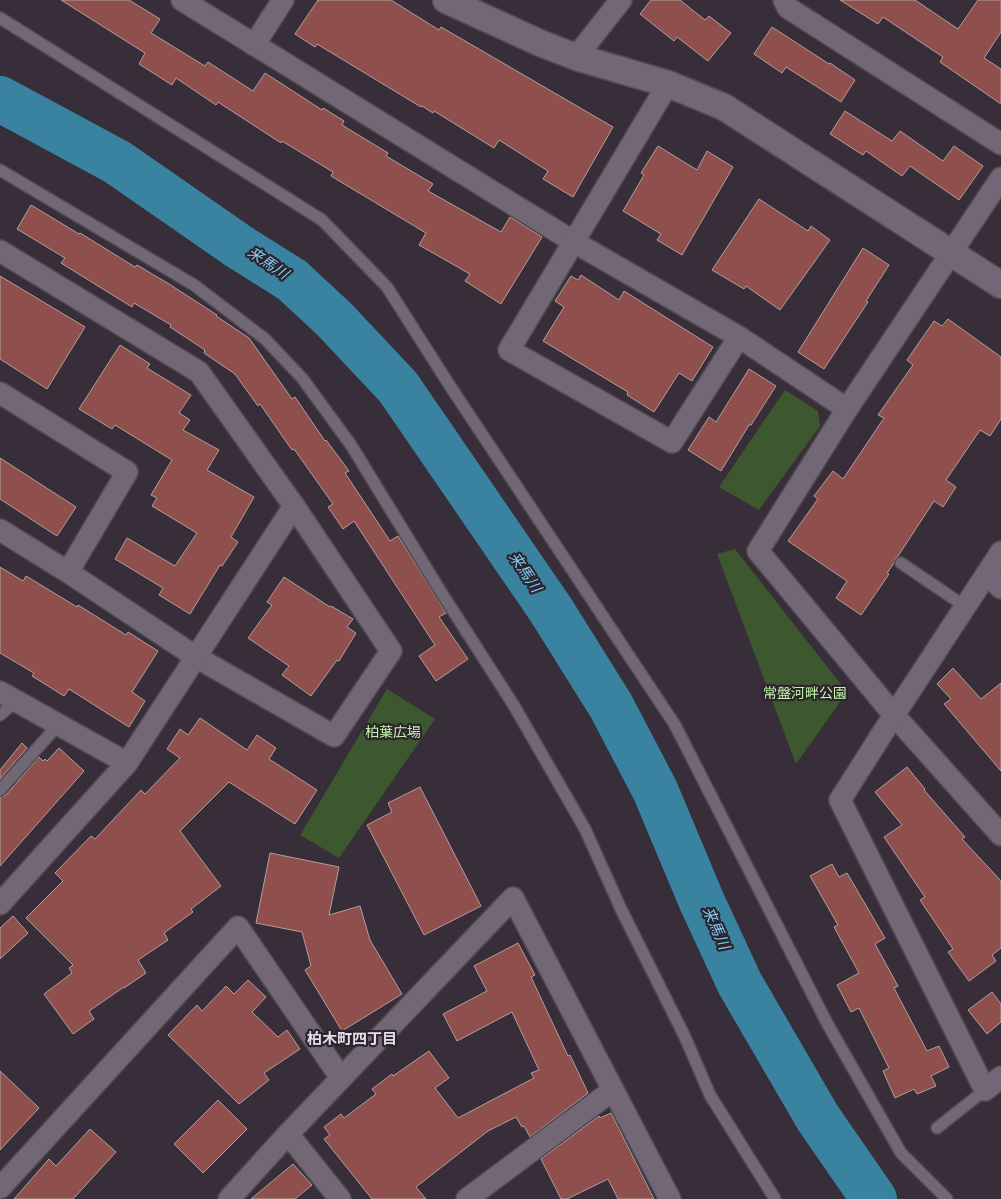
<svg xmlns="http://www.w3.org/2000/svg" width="1001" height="1199" font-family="Rubik,'Noto Sans JP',sans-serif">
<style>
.green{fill:#3d582e}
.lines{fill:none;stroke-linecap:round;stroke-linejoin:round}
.river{stroke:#3983a0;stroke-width:46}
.building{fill:#8f504d;stroke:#b29f9e}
.service-casing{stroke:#524a53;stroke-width:14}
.minor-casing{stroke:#524a53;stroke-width:24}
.tertiary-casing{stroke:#524a53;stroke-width:29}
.service{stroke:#726774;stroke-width:11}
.minor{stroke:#726774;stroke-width:21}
.tertiary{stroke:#726774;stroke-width:26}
.labels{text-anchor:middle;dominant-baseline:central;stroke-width:4.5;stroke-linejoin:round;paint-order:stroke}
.park-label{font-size:14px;fill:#c2f6a8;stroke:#2d242f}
.water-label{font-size:15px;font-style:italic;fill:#82d2f4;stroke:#2d242f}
.neighbourhood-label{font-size:15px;font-weight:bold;fill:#e3dde4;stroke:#2d242f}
</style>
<rect width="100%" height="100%" fill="#372e39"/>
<!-- green -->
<g class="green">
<path d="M785,390L818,411L820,426L759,510L719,487Z"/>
<path d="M735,549L847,692L796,764L717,554Z"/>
<path d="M387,689L435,719L339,858L300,835Z"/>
</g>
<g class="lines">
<!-- river -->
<path class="river" d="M0,99L117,162L238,246L292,280L334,319L398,387L551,610L611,706L655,790L702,902L740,984L818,1118L874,1199"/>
</g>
<!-- building -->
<g class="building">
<path d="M61,0H129L160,19L151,33L205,66L208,62L253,91L265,73L322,110L323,108L344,121L342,125L388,153L386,156L433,184L428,191L501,232L510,217L542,237L501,304L465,281L470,274L419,245L426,233L331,176L333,172L282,141L281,143L218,102L216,105L176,78L172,85L139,64L145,53Z"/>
<path d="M318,0H391L439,30L441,27L613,127L573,197L543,179L548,171L499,140L494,148L434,111L433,113L422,106L421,107L317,44L315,47L295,34Z"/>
<path d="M651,0H680L705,20L709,16L731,33L708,61L677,37L674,41L640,14Z"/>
<path d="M840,0H915L958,29L978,0H1001V32L984,58L1001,69V104L940,62L943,57L883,17L878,24Z"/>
<path d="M772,27L829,64L830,63L855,80L841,102L786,67L782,73L754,54Z"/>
<path d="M845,111L892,141L900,131L943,161L954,146L983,166L959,200L910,166L902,176L866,151L863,155L830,134Z"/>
<path d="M658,146L697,170L707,151L733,167L682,255L657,240L661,234L623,211L644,175L641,173Z"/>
<path d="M759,199L808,231L811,226L830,240L780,310L746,286L744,289L712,270Z"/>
<path d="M31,205L79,234L80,233L135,267L137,265L169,284L217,315L216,316L249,338L292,399L295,397L325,441L326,440L349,471L345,473L390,541L398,536L446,613L439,617L468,659L436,681L419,656L435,645L354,521L343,529L328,507L333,504L294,449L292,450L260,404L258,406L235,374L204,353L205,350L170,327L171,325L134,303L132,307L61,263L65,258L17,229Z"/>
<path d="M863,248L889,265L866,301L868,302L854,323L824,369L798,352Z"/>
<path d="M581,275L619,300L624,291L713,347L692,381L679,373L654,412L627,395L628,392L543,341L564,307L555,301L571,276L578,280Z"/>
<path d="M0,276L85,327L47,389L0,359Z"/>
<path d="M948,319L1001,357V419L990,436L980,430L946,480L956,487L943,507L934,501L898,556L895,559L894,563L887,573L889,574L861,615L836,598L847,581L788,541L818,499L814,496L833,471L843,479L884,418L878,415L913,365L907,360L934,321L942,326Z"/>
<path d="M120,345L150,364L147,368L191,395L179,413L190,420L183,430L219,450L207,470L254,497L231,537L238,542L222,566L220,565L190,614L159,595L163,588L115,559L127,538L175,566L197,533L152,506L157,498L151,495L172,460L115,425L112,429L79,409Z"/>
<path d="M749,369L776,386L751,425H749L721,471L688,450L709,417L716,422Z"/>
<path d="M0,458L76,507L57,536L0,499Z"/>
<path d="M0,567L23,581L26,576L77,607L78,605L126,635L128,632L158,651L132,692L145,701L129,727L69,689L64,696L32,676L34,673L0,653Z"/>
<path d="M284,577L330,607L331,606L353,619L347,627L356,633L339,661L337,660L311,696L282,675L289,666L248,638L272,605L267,602Z"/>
<path d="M953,668L981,699L1001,683V771L944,704L951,699L937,684Z"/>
<path d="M200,718L247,750L257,735L276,748L269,759L317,790L295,824L229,782L180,831L221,886L191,909L193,912L164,933L168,940L138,960L146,973L124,988V987L89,1011L94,1019L73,1034L44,994L72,973L69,968L73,965L26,918L63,881L55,873L91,836L95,839L141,790L145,794L180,758L167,749L180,729L188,735Z"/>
<path d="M22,743L27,748L0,779V770Z"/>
<path d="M59,748L84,771L0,866V797L6,795L39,757L43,761L45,759L47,761Z"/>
<path d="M907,767L925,789L924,790L965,837L962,839L1001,881V948L992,955L996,961L969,981L948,952L953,949L920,900L925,897L884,837L902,825L875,792Z"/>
<path d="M420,787L481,906L424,935L367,825L392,812L388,803Z"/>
<path d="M270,853L339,867L329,915L360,906L370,940L402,994L342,1031L305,970L311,966L302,932L256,923Z"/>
<path d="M832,864L839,877L847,873L885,938L875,944L898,986L894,988L927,1051L939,1046L949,1067L931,1076L936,1086L917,1094L914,1089L895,1098L883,1071L889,1068L859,1008L851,1012L837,985L859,973L834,927L838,925L810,876Z"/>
<path d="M13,916L28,933L0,959V928Z"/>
<path d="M518,943L535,975L531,977L568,1056L570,1055L588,1093L530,1137L524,1126L522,1127L516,1117L488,1131L416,1187L426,1199H372L324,1139L330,1135L324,1127L341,1114L344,1118L376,1094L372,1089L392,1074L393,1076L429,1051L449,1078L435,1088L458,1118L534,1078L531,1073L539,1070L512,1012L457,1041L443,1014L487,991L474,966Z"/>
<path d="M248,980L266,997L252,1012L278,1037L287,1030L300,1049L264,1073L269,1080L239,1104L168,1035L197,1005L202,1011L226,986L234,994Z"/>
<path d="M992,992L1001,1004V1022L987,1034L968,1010Z"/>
<path d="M0,1071L39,1108L0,1150Z"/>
<path d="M218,1100L247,1129L203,1173L174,1144Z"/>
<path d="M611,1113L654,1199H618L608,1179L567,1199H561L541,1159L599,1116L600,1118Z"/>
<path d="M90,1129L116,1152L73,1199H14L49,1159L56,1166Z"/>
<path d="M293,1164L312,1185L295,1199H251Z"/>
</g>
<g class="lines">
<!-- service casing -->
<g class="service-casing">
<g id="service">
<path d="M0,18L322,220L387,287L450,386L675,725L827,1023L901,1153L947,1199"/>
<path d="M0,170L194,285L265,339L302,378L351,445L441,592L513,704L585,829L621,909L685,1037L710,1095L775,1199"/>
<path d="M901,563L966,607"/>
<path d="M0,715L16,701"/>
<path d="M0,790L58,725"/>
<path d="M937,1128L985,1090"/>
</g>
</g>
<!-- minor casing -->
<g class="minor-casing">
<g id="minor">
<path d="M182,0L574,242L739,337L847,409"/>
<path d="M784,0L788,8L1001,144"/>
<path d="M254,45L283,0"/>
<path d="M576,57L621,0"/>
<path d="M668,84L509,350L672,442L739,337"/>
<path d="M1001,178L847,409L758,551L894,715L1001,835"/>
<path d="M0,251L199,372L294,506L391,651L334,736L196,657L68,572L0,530"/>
<path d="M0,393L127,472L68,572"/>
<path d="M1001,552L894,715L840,800L985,1090L1001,1077"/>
<path d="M987,574L1001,588"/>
<path d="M0,692L127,763"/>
<path d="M0,904L127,763L294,506"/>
<path d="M288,1134L340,1199"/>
<path d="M0,1188L238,927L341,1078"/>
<path d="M229,1199L288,1134L513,898L670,1199"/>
<path d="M467,1199L613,1090"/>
</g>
</g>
<!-- tertiary casing -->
<g class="tertiary-casing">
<path id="tertiary" d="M446,0L540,43L576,57L668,84L724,107L1001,285"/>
</g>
<!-- service -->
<use href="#service" class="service"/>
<!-- minor -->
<use href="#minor" class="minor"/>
<!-- tertiary -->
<use href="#tertiary" class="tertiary"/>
</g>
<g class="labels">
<!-- park labels -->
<g class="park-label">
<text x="805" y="693">常盤河畔公園</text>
<text x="393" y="732">柏葉広場</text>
</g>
<!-- water labels -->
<g class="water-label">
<text transform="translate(268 263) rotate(34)">来馬川</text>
<text transform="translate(525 572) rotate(56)">来馬川</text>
<text transform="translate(716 928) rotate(66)">来馬川</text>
</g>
<!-- neighbourhood labels -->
<g class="neighbourhood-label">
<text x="352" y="1039">柏木町四丁目</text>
</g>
</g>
</svg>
